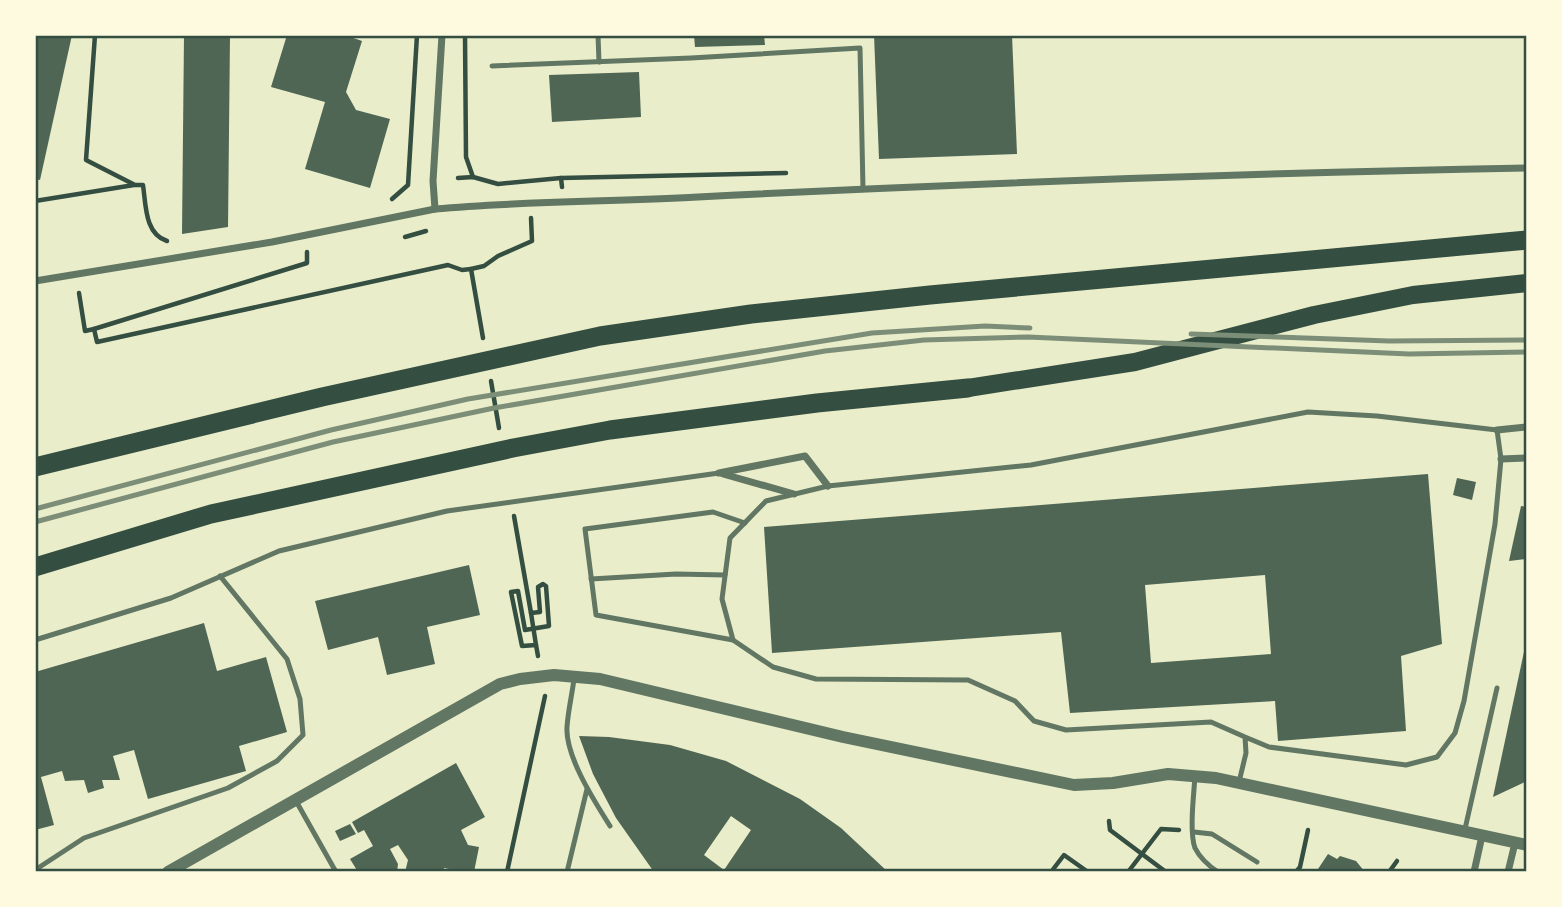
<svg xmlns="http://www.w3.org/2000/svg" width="1562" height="907" font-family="Karla,sans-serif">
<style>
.building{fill:#4f6655;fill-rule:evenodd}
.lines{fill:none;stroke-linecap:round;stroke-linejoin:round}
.path{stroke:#344e41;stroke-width:4.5}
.service{stroke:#617663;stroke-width:5}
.minor{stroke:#617663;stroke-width:7}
.tertiary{stroke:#617663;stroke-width:12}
.primary{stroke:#344e41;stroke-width:18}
.trunk{stroke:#344e41;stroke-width:19}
.rail{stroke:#7c8e77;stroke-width:5}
.neatline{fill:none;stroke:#344e41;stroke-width:2.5}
</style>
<rect width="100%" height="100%" fill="#e9edc9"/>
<!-- building -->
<g class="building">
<path d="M35,35H72L40,180L35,179Z"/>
<path d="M184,35H230L228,227L182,234Z"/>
<path d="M287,35H345L362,41L346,92L356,110L390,119L370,188L305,169L325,102L271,87Z"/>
<path d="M694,35H764L765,45L695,47Z"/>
<path d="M874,35H1012L1017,154L879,159Z"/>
<path d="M639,72L641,117L552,122L549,75Z"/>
<path d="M1428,474L1442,644L1401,656L1406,731L1278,741L1275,701L1070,713L1061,632L772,653L764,527ZM1265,575L1271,654L1151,663L1145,585Z"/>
<path d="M1457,478L1476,482L1472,500L1453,495Z"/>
<path d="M1521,506L1527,507V559L1509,561Z"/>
<path d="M469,565L480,615L427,627L435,664L387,675L378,637L328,650L315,601Z"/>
<path d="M204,623L217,671L266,657L287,732L239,746L246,771L148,799L134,750L113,756L120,780H102L104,788L88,793L84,780L65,781L62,771L41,777L54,825L35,830V672Z"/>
<path d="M1525,647L1527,649V781L1493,797Z"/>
<path d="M579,736L609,737L670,745L726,761L800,799L841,828L888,872H654L616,818L593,774ZM731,816L751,830L724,870L704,855Z"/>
<path d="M456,763L485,817L461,830L468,845L479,847L474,872H449V869L444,868L443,872H405L408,860L398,845L390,849L398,864L397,872H358L350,859L373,846L364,830L358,833L352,822Z"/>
<path d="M350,824L356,834L340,841L335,831Z"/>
<path d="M1328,854L1337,859L1340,856L1356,861L1365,872H1316Z"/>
</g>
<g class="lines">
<!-- path -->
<g class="path">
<path d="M95,35L86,160L135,185H143C146,206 145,234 167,241"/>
<path d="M465,35L466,157L473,177"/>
<path d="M458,178L473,177L498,184L561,178"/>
<path d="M562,187L561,178L786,173"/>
<path d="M392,199L408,185L417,35"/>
<path d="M35,201L134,185"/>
<path d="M405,237L426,231"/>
<path d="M307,252V263L94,329L97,342L448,265L462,270L471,269L483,338"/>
<path d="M471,269L484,266L498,256L532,241L531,218"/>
<path d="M79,293L85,331L94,329"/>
<path d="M491,381L499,428"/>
<path d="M514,516L531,613L540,612L538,587L543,584L546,586L549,626L525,630L518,591L511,592L522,646L536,645L538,656"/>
<path d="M531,613L536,645"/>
<path d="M1109,821L1110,830L1166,872"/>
<path d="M507,872L545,696"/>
<path d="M1051,872L1064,855L1088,872"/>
<path d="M1128,872L1161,829L1179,830"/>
<path d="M1296,872L1300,867L1308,830"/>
<path d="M1389,872L1397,861"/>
</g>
<!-- service -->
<g class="service">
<path d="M598,35L599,62"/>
<path d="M492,66L691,58L860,48L863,189"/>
<path d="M591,579L676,574L725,575"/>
<path d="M35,640L171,598L279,551L447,511L719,473"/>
<path d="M733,640L596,615L585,529L713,512L745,523"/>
<path d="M574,679C572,695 568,711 567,727C565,756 595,802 610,826"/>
<path d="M1195,776C1194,793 1189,832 1195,848C1200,858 1209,866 1218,872"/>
<path d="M1239,782L1246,753L1245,737L1211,722L1066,730L1034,721L1015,701L968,680L816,679L773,667L733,640L722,599L730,538L766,501L828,486L1031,465L1308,412L1377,416L1497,430L1501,459L1495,524L1464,701L1455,733L1437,757L1406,765L1269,747L1245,737"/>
<path d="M296,801L336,872"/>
<path d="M1465,829L1497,688"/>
<path d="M1194,832L1212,834L1257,862"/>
<path d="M35,870L84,838L228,788L277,761L303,735L300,699L287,659L220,576"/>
<path d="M567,872L587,789"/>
</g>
<!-- minor -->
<g class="minor">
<path d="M435,209L433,181L442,35"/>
<path d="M35,281L272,242L435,209C522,201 610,202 698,197C974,183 1250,173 1527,168"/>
<path d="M1497,430L1527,427"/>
<path d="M1501,459L1527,458"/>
<path d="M719,473L805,456L828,486"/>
<path d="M723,474L794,494"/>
<path d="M1474,872L1482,836"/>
<path d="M1508,872L1515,843"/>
</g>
<!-- tertiary -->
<path class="tertiary" d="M168,872L500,684L520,679L554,675L600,679L843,737L1074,785L1113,783L1168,774L1216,778L1527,845"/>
<!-- primary -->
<path class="primary" d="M968,388L1135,362L1314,315L1413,295L1527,283"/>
<!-- trunk -->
<g class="trunk">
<path d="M35,467L322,397L600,336L751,314L930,295L1527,240"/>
<path d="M35,567L211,514L513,448L610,430L817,403L968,388"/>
</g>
<!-- rail -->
<g class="rail">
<path d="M1191,334L1389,341L1527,340"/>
<path d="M35,509L331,430L468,399L872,333L985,326L1030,328"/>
<path d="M35,522L333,442L494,408L825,351L924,340L1028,337L1409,354L1527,352"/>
</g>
</g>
<!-- border -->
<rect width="1562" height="907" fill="none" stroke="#fefae0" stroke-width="74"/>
<rect x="37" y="37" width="1488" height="833" class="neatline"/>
</svg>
